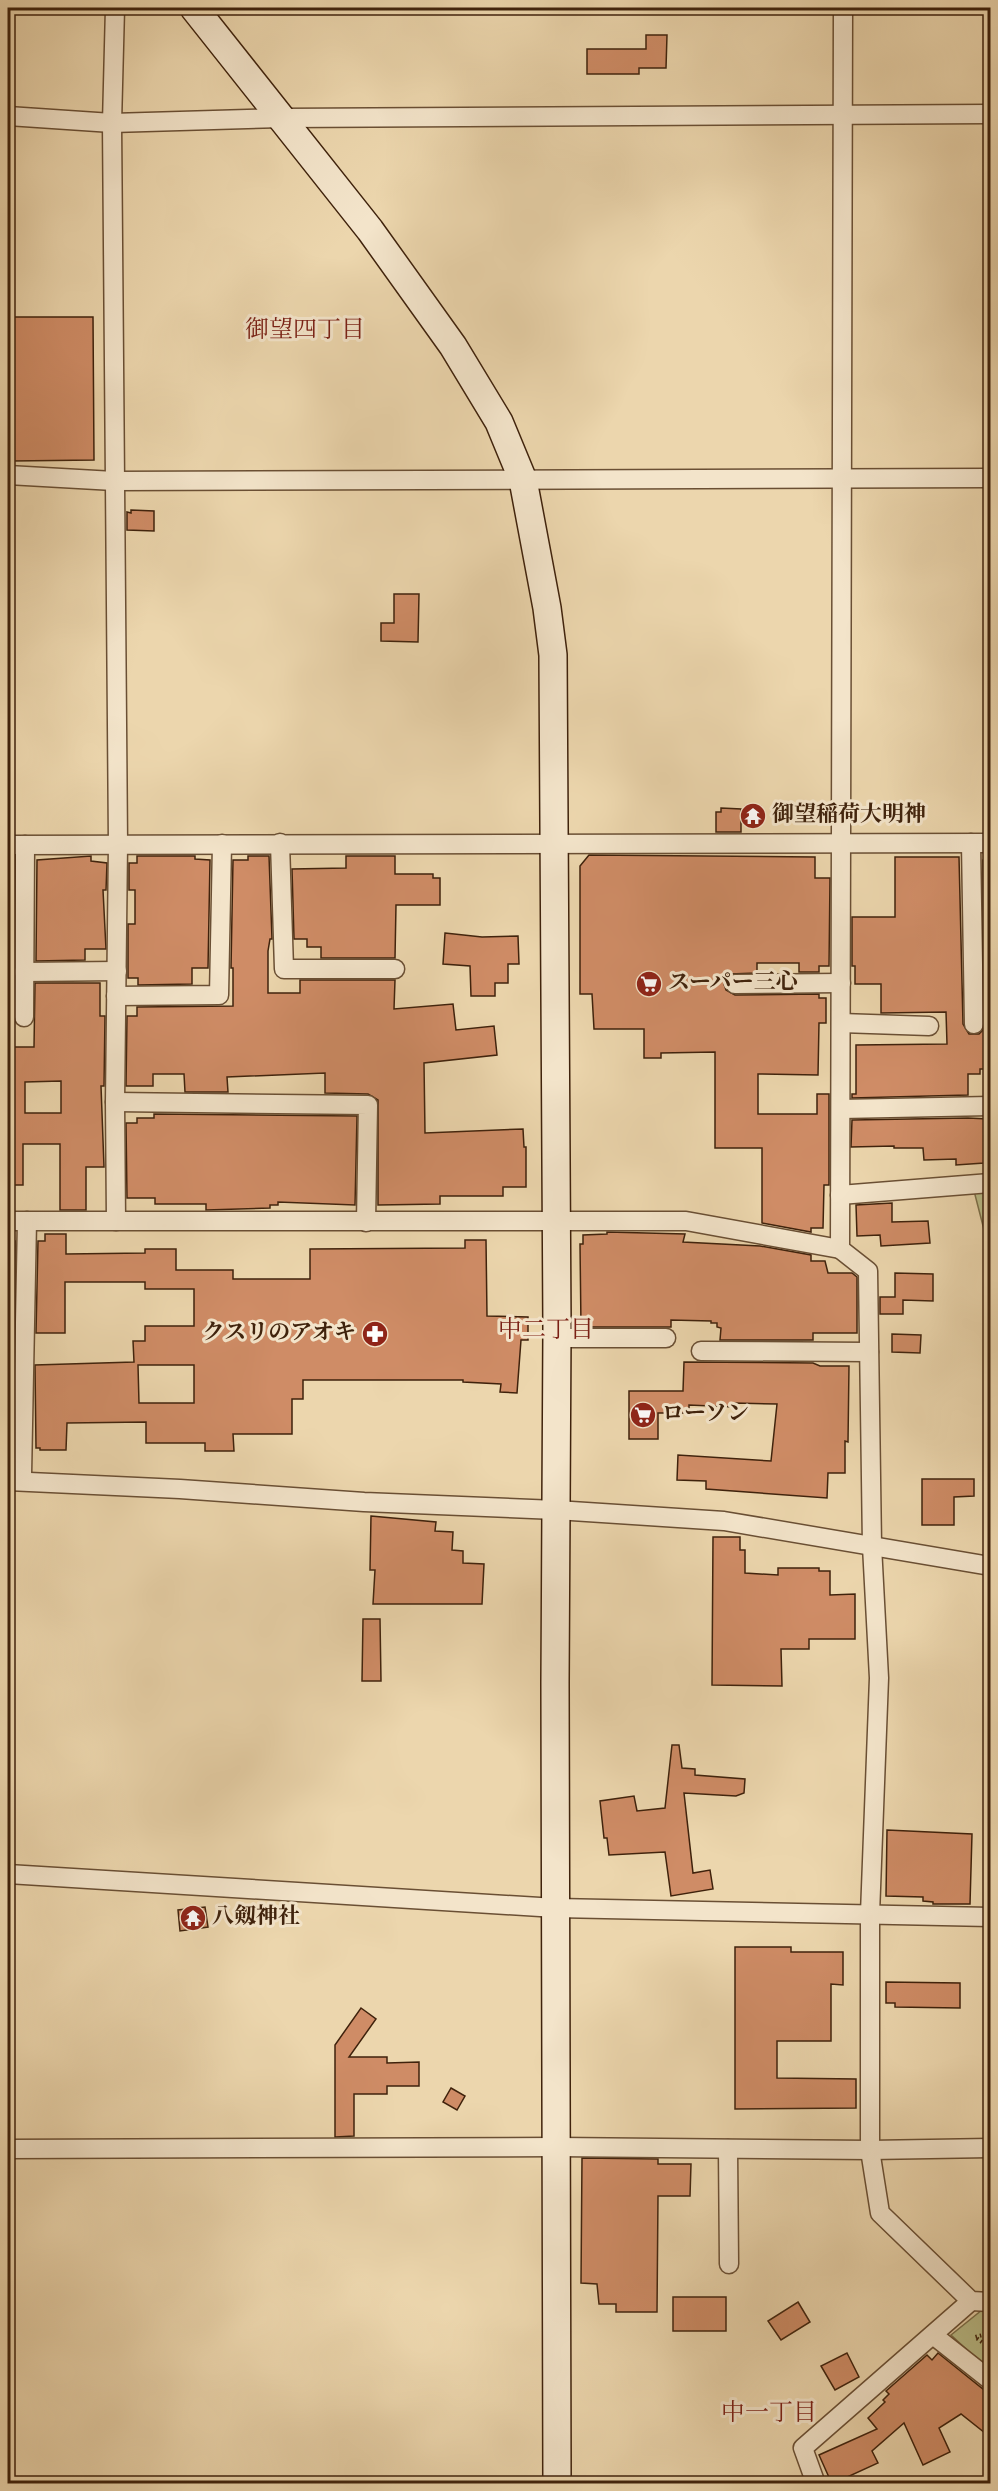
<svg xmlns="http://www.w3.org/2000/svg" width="998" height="2491" font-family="'Sorts Mill Goudy','Noto Serif JP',serif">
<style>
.green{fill:#babd88;stroke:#7c704a;stroke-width:1.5}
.building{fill:#cf8c66;stroke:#3f220c;stroke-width:1.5;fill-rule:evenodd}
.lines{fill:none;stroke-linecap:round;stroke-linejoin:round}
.street-casing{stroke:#6a4f34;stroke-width:21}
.secondary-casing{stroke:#3f220c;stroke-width:30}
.path{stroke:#3f220c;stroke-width:4;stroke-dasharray:1.5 3;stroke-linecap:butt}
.street{stroke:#f3e4ca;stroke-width:18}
.secondary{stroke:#f3e4ca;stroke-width:27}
.labels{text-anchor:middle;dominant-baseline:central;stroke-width:6;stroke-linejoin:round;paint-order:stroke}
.poi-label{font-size:22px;font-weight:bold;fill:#3f220c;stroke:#f3e4ca;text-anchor:start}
.neighbourhood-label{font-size:24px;fill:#7a1f14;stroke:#f3e4ca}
</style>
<rect width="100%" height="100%" fill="#ecd6ad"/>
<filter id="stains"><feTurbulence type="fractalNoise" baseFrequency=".00333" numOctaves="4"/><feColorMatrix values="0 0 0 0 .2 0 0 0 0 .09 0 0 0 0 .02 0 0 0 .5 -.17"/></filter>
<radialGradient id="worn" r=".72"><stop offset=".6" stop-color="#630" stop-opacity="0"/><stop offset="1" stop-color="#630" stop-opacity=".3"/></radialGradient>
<!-- green -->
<g class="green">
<path d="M973,1187H990V1253Z"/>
<path d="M982,2310H990V2371L951,2335Z"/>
</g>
<!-- building -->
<g class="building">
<path d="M646,35H667L666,68H639V74H587V49H646Z"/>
<path d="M11,317H93L94,460L12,461Z"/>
<path d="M131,510L154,511V531L127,530V512L131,513Z"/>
<path d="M394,594H419L418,642L381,641V623H394Z"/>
<path d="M721,808L741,809V832H716V812H721Z"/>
<path d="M989,854H990V950H984L983,860Z"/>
<path d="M589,855L815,857V878H830L829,966H819V972H799V963H757V973L730,974L724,984L726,990L735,995L819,994V998H826V1023H819L818,1075L758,1074V1114H817V1094H829V1185H824L823,1228H811V1232L762,1223V1148H715V1052L661,1053V1058H644V1029H594L592,994H580V866Z"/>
<path d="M91,856V861L107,863L106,890H103L106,949H85V960L36,961L37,860Z"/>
<path d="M137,856H195V859L210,860L208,968H192V984L138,985V978H128V924H135V890H129V863H137Z"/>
<path d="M248,856H269L272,939H270L268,951V993H300V980H395L394,1009L453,1004L456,1030L494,1026L497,1055L424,1063L425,1133L523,1129L524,1147H526V1187H503V1196H440V1204L378,1205V1100L368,1094L325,1093V1073L227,1077L228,1092H185L184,1074H153V1086H126L127,1016H137V1007L233,1006V968H231L233,860H248Z"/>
<path d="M346,856H395V874H433V878H440V905H396L395,958H321V947H307V939H294L292,869L346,868Z"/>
<path d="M895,857H959L963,1024L969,1034H979L984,1029L985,982H990V1069H980V1074H968V1095L852,1098V1094H856V1045L947,1044L946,1012L881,1013V984H855V966H852V917H895Z"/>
<path d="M8,878H14L13,993L8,994Z"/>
<path d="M445,933L482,937L518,936L519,964H508V983H495V996H471L470,966L443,964Z"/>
<path d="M35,983H100V1016H105L104,1086H101L104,1167H86V1210H60V1144H23V1185H8V1047H34ZM61,1081V1113H25V1082Z"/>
<path d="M154,1114L357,1116L355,1205L278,1202V1205H270V1208L206,1210V1204H155V1198H127L126,1123H137V1118H154Z"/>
<path d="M968,1118L988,1119L987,1153H984V1163L956,1165V1159L924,1160L923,1148H894V1146L851,1147L852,1120Z"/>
<path d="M892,1203V1222L928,1221L930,1243L881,1246L880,1235L857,1236L856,1205Z"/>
<path d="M607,1232L685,1234L683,1242L760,1246L811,1255V1261H825L828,1273H852L857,1277V1333H813V1340H720L721,1328L717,1327V1323H711V1321L671,1320V1327H581L580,1244H583V1235L607,1234Z"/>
<path d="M45,1234H66V1254L145,1253V1249H176V1270H233V1279H310V1249L465,1248V1240H486L487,1316L528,1317V1340H521L517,1393L500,1392L501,1384L463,1382V1380H303V1399H292V1434H233L234,1451H205V1443H146V1422L67,1423L66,1450H40V1448H36L35,1365L134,1362L133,1341H145V1326H194V1289H145V1282H65V1333H36L38,1241H45ZM138,1365H194V1403H139Z"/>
<path d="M8,1241H15L14,1333H8Z"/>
<path d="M895,1273L933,1274V1301L903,1300V1314H880V1297H895Z"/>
<path d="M892,1334L921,1335L920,1353L892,1352Z"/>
<path d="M684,1362L813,1363L820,1366H849L848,1442L845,1441V1473H828L827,1498L706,1489V1481L677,1480L678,1455L771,1461L777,1404L734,1403V1407L689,1405V1413H658V1439H629V1391H683Z"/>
<path d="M8,1365H13L12,1407H8Z"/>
<path d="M922,1479H974V1496L954,1497V1525H922Z"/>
<path d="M371,1516L436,1522L435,1531L453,1532L452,1550L463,1551V1563L484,1564L482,1604H373L375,1570H370Z"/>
<path d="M713,1537H740V1550H745V1573L778,1575V1568H819V1571H830V1595L855,1594V1639H809V1649H781L782,1686L712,1685Z"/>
<path d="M363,1619H380L381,1681H362Z"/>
<path d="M672,1745H679L682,1768L695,1769V1775L745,1779L744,1793L736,1796L684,1793L693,1873L710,1870L713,1889L671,1896L665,1852L609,1855L607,1838H604L600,1801L634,1796L637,1811L665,1808Z"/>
<path d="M887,1830L972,1834L970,1904H933V1902L923,1901V1897L886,1896Z"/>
<path d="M205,1907L208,1927L180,1931L178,1910Z"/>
<path d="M735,1947H791V1952H843V1985L831,1984V2041H777V2078L856,2079V2108L735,2109Z"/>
<path d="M886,1982L960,1983V2008L895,2007V2003H886Z"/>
<path d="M361,2008L376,2019L349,2057H387V2063L419,2062V2086H387V2094H354V2136L335,2137V2045Z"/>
<path d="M451,2088L465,2096L457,2110L443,2102Z"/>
<path d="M582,2158L658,2159V2164H691L690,2196H658L657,2312H616V2304H599L597,2284L581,2283Z"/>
<rect x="673" y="2297" width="53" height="34"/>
<path d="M798,2302L810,2322L781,2340L768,2321Z"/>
<path d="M847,2353L859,2377L835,2390L821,2366Z"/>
<path d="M938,2353L983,2389L990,2392V2437L961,2414L939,2428L950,2452L923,2465L904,2423L872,2451L878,2463L832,2484L819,2455L877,2429L868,2418L885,2402L883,2400L889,2394L886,2391L927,2355L932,2360Z"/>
</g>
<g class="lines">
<!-- street casing -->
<g class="street-casing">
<g id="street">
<path d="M115,8L112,123L118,844L115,1102L116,1221"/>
<path d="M843,8L840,1249L868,1271L872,1546L879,1678L870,1914V2150L880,2213L971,2301L990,2302"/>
<path d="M8,116L112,123L282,118L990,114"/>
<path d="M8,475L114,481L990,478"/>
<path d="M280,843L284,969H395"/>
<path d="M971,843L974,1024"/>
<path d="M8,845L990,843"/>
<path d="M24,972L117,971"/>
<path d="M735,984L841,983"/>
<path d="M116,996L219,995L222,844"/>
<path d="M24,1017L25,845"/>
<path d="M841,1023L929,1026"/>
<path d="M115,1102L368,1105L366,1222"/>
<path d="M841,1109L990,1106"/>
<path d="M840,1195L990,1183"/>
<path d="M8,1221H27"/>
<path d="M557,1338H666"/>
<path d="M701,1351L869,1352"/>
<path d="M22,1475L27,1221H686L840,1249"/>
<path d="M8,1481L180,1489L364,1502L556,1510L724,1521L990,1566"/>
<path d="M8,1874L556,1908L990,1917"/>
<path d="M8,2149L557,2147L870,2150L990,2148"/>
<path d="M728,2149L729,2264"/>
<path d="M933,2335L990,2380"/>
<path d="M816,2484L803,2448L971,2301"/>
</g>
</g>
<!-- secondary casing -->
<g class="secondary-casing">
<path id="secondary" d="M194,8L370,230L453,346L499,422L523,480L547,608L553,655L557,1329L555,1683L557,2484"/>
</g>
<!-- path -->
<path class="path" d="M990,2333L975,2337L990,2348"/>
<!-- street -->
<use href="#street" class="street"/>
<!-- secondary -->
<use href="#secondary" class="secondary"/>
</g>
<!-- icons -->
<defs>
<g id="temple-disc" transform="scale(1.35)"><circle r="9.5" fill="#8f2418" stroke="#f3e4ca"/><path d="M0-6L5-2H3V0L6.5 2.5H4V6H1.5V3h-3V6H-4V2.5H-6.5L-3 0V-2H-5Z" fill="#fff"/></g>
<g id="supermarket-disc" transform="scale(1.35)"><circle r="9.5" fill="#8f2418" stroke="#f3e4ca"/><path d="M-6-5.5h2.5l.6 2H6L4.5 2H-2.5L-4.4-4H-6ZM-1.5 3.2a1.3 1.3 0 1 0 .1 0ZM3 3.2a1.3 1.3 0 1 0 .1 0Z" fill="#fff"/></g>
<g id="pharmacy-disc" transform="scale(1.35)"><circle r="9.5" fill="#8f2418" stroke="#f3e4ca"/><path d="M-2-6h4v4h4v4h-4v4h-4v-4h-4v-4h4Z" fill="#fff"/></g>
</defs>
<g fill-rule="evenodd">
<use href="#temple-disc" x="753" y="816"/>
<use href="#supermarket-disc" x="649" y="984"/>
<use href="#pharmacy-disc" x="375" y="1334"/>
<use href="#supermarket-disc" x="643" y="1415"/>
<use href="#temple-disc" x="193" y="1918"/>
</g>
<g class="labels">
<!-- poi labels -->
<g class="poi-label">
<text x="772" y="816">御望稲荷大明神</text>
<text x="668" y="984">スーパー三心</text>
<text x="356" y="1334" text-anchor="end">クスリのアオキ</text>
<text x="662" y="1415">ローソン</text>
<text x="212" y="1918">八剱神社</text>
</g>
<!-- neighbourhood labels -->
<g class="neighbourhood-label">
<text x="305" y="331">御望四丁目</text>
<text x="546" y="1331">中二丁目</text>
<text x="769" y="2414">中一丁目</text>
</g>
</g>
<!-- margin -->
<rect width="998" height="2491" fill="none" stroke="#ecd6ad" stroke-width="30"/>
<rect x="9" y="9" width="980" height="2473" fill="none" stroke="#3f220c" stroke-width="3"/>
<rect x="15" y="15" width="968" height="2461" fill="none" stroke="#3f220c" stroke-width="1.5"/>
<rect width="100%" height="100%" filter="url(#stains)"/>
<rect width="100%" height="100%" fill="url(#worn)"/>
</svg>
